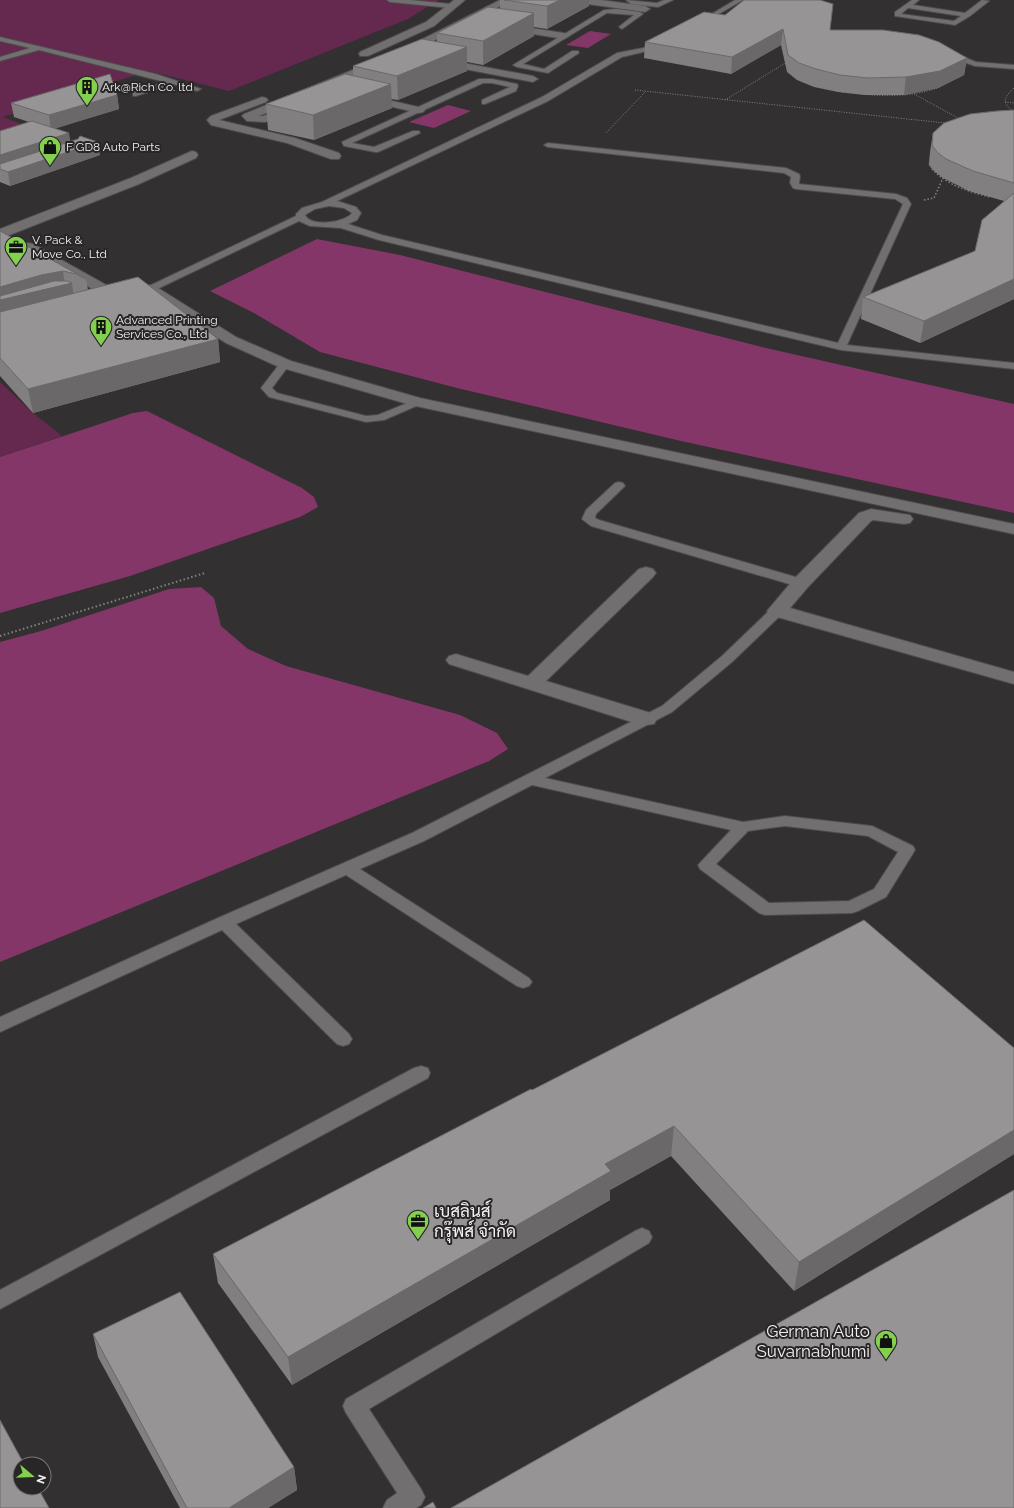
<svg xmlns="http://www.w3.org/2000/svg" width="1014" height="1508" font-family="Raleway,Sarabun,sans-serif">
<style>
.green{fill:#65284e}
.water{fill:#853668}
.lines{fill:none;stroke-linecap:round;stroke-linejoin:round}
.service-casing{stroke:#4e4c4d;stroke-width:2}
.minor-casing{stroke:#4e4c4d;stroke-width:2}
.path-far2{stroke:#838182;stroke-width:1;stroke-dasharray:1 1.5;stroke-linecap:butt}
.path-far1{stroke:#838182;stroke-width:1.5;stroke-dasharray:1.5 2;stroke-linecap:butt}
.path{stroke:#838182;stroke-width:2;stroke-dasharray:1.5 2.5;stroke-linecap:butt}
.service{fill:#726f70;fill-rule:evenodd}
.minor{fill:#726f70;fill-rule:evenodd}
.wall{fill:#827f81}
.shaded-wall{fill:#6a6869}
.building{fill:#979496;stroke:#6a6869}
.labels{text-anchor:middle;dominant-baseline:central;stroke-width:4;stroke-linejoin:round;paint-order:stroke}
.far-poi-label{font-size:12px;fill:#f3f1f2;stroke:#282627;text-anchor:start}
.near-poi-label{font-size:17px;fill:#f3f1f2;stroke:#282627;text-anchor:start}
</style>
<rect width="100%" height="100%" fill="#323031"/>
<!-- green -->
<g class="green">
<path d="M0,0H439L408,19L229,91L149,71L3,117L35,129L0,139Z"/>
<path d="M0,382L33,413L62,436L0,457Z"/>
</g>
<!-- water -->
<g class="water">
<path d="M590,31L611,34L588,48L566,45Z"/>
<path d="M448,105L471,111L434,128L409,122Z"/>
<path d="M317,239L400,255L766,348L1014,404V513L681,441L457,388L320,352L254,313L210,291Z"/>
<path d="M147,411L302,488L314,497L318,507L300,517L130,576L0,613V457L133,413Z"/>
<path d="M201,587L214,598L221,626L248,649L286,666L460,715L497,733L508,749L489,761L0,962V642L41,631L169,589Z"/>
</g>
<g class="lines">
<!-- service casing -->
<g class="service-casing">
<g id="service">
<path d="M387,0H410L451,4L454,6L451,8L390,2Z"/>
<path d="M626,0L657,3L664,0H673L658,7L631,4Z"/>
<path d="M735,0H743L700,25L695,24Z"/>
<path d="M912,0H919L913,5L965,13L982,0L989,1L970,16L955,25L895,16V12ZM908,8L961,16L954,21L901,14Z"/>
<path d="M617,9L640,12L643,14L622,29L619,27L620,26L634,15L607,13L523,64L544,69L572,51H578L579,53L548,73L517,67L513,65L604,10Z"/>
<path d="M0,37L156,74L201,89L197,91L173,84L136,96H133V92L165,82L39,50L0,61V57L30,48L0,41Z"/>
<path d="M663,42L665,43V45L652,50L622,57L548,101L337,201L356,207L361,213L357,220L348,224L382,235L838,343L903,204L895,199L796,189L793,188L790,183L791,177L784,173L548,147L544,145L548,143L786,168L799,174L800,176L799,184L896,194L907,198L911,204L847,345L1014,363V369L841,350L379,240L341,228L310,226L299,221L153,291H147L145,289L147,287L296,216V214L302,208L322,202L542,97L617,53L648,47ZM329,206L344,208L352,213C345,223 310,227 305,215L315,209Z"/>
<path d="M946,52H952L976,62L1014,65V69L975,66L946,56Z"/>
<path d="M479,79H492L517,84L518,86L516,91L485,104H482V100L510,87L492,83H483L352,143L374,147L413,131H419L420,133L378,152H375L344,146L342,142Z"/>
<path d="M285,361L290,364L272,388L277,393L366,416L378,415L417,399L423,402L421,404L384,420L366,422L269,397L261,388L281,362Z"/>
<path d="M619,482L623,483L625,486L596,514L595,518L599,520L806,580L808,583L806,586H796L591,526L582,519L586,510L615,483Z"/>
<path d="M777,607L782,608L784,611L782,614L732,662L672,712L545,778L743,822L785,816L872,826L913,846L915,850L886,897L858,911L852,913L765,915L759,913L700,869L698,865L731,830L532,785L424,841L360,869L529,978L532,982L529,986L523,988L517,986L346,875L236,924L349,1034L352,1039L349,1044L343,1046L337,1044L222,930L0,1032V1017L218,918L412,833L662,706L722,656L772,608ZM785,826L868,836L898,852L874,889L849,901L769,903L716,864L748,831Z"/>
<path d="M421,1066L428,1068L430,1073L428,1078L0,1309V1290L414,1068Z"/>
<path d="M642,1228L649,1231L652,1237L649,1243L369,1409L421,1489L425,1497L421,1505L416,1508H383L387,1500L397,1493L346,1413L343,1406L346,1399L635,1231Z"/>
</g>
</g>
<!-- minor casing -->
<g class="minor-casing">
<g id="minor">
<path d="M454,0H465L434,26L368,56H360L359,54L360,52L426,22Z"/>
<path d="M500,0H512L405,56L259,116H263L294,104L298,105L300,107L298,109L265,122L247,121L242,116L244,114L397,52Z"/>
<path d="M575,0H601L645,6L650,9L645,12L580,3Z"/>
<path d="M505,24L564,33L569,36L564,39L501,29L500,27Z"/>
<path d="M437,58L533,76L538,79L533,82L433,63L432,61L433,59Z"/>
<path d="M362,94L423,108L425,110L423,112L419,113L358,99L356,97L358,95Z"/>
<path d="M262,97L266,98L268,100L266,102L219,120L295,138L339,153L341,156L339,159H331L287,143L211,125L207,120L211,116Z"/>
<path d="M192,151L196,152L198,155L196,158L139,184L7,236L0,237V229L131,178Z"/>
<path d="M28,243L33,244L126,296L128,299L126,302L121,303L116,302L23,250L21,247L23,244Z"/>
<path d="M150,285L155,286L236,337L291,361L420,398L1014,524V534L411,405L279,367L226,343L148,294L142,295L137,294L135,291L137,288Z"/>
<path d="M871,509L910,515L913,519L910,523L904,524L873,520L871,521L808,587L790,608L1014,672V684L770,615L767,611L794,579L859,513Z"/>
<path d="M646,567L653,569L656,573L653,577L546,681L654,714L657,719L654,724L646,725L638,724L449,664L446,660L449,656L456,654L528,676L639,569Z"/>
</g>
</g>
<!-- path-far2 -->
<g class="path-far2">
<path d="M1014,88L1008,94L1005,100L1007,106L1014,112"/>
<path d="M635,90L945,123"/>
<path d="M842,92C875,96 909,99 940,87"/>
<path d="M914,94L960,119"/>
<path d="M725,100L787,62"/>
<path d="M1005,102L1014,103"/>
<path d="M606,133L645,92"/>
<path d="M931,151L929,165L933,170"/>
</g>
<!-- path-far1 -->
<g class="path-far1">
<path d="M932,169C947,185 969,192 990,197"/>
<path d="M924,200L934,198L943,178"/>
</g>
<!-- path -->
<path class="path" d="M0,636L205,573"/>
<!-- service -->
<use href="#service" class="service"/>
<!-- minor -->
<use href="#minor" class="minor"/>
</g>
<!-- wall -->
<g class="wall">
<path d="M500,0H589V6L547,29L534,27V36L483,65L467,62V71L398,100L391,99L392,108L314,140L268,130L266,104L353,75V66L437,42V33L500,9Z"/>
<path d="M725,15L830,30L967,58L964,75L938,88L904,95H865L838,92L814,87L797,80L787,72L781,45L731,74L644,58L645,42Z"/>
<path d="M117,95L119,109L55,128L70,141L100,155L10,186L0,182V131L29,122L14,117L11,103Z"/>
<path d="M1014,110V299L920,343L861,319L863,297L975,251L1004,201L969,191L943,178L934,171L929,165L930,152L933,133Z"/>
<path d="M0,231L86,279L88,290L218,339L220,362L33,413L0,376Z"/>
<path d="M1014,1048V1154L794,1291L671,1156L610,1190V1200L292,1385L218,1283L213,1254L532,1090Z"/>
<path d="M93,1334L294,1467L297,1490L268,1508H180L98,1357Z"/>
</g>
<!-- shaded-wall -->
<g class="shaded-wall">
<path d="M560,0H589V6L547,29V6Z"/>
<path d="M534,13V36L483,65V41Z"/>
<path d="M783,29L781,45L731,74L732,57Z"/>
<path d="M467,47V71L398,100L397,76Z"/>
<path d="M967,58L964,75L938,88L904,95L906,77Z"/>
<path d="M391,84L392,108L314,140L313,115Z"/>
<path d="M117,95L119,109L51,130L49,115Z"/>
<path d="M69,133L71,145L0,169V155Z"/>
<path d="M98,142L100,155L10,186L8,172Z"/>
<path d="M63,271L65,284L72,283L75,305L0,323V287L41,275Z"/>
<path d="M1014,279V299L920,343L924,321Z"/>
<path d="M218,339L220,362L33,413L28,389Z"/>
<path d="M674,1126L671,1156L610,1190V1200L292,1385L288,1357L605,1164Z"/>
<path d="M1014,1130V1154L794,1291L799,1262Z"/>
<path d="M294,1467L297,1490L268,1508H229Z"/>
</g>
<!-- building -->
<g class="building">
<path d="M504,0H560L547,6Z"/>
<path d="M744,0H820L833,4L830,30H883L919,35L939,42L967,58L940,71L906,77L868,78L840,75L816,69L799,63L788,55L783,29L732,57L645,42L704,12L725,15Z"/>
<path d="M488,7L534,13L483,41L437,33Z"/>
<path d="M422,39L467,47L397,76L353,66Z"/>
<path d="M110,74L117,95L49,115L11,103Z"/>
<path d="M345,74L391,84L313,115L266,104Z"/>
<path d="M1014,110V183L973,171L946,159L937,152L932,145L933,133L944,123L970,114L997,111Z"/>
<path d="M32,121L69,133L0,155V131Z"/>
<path d="M80,136L98,142L8,172L0,169V164L78,139Z"/>
<path d="M1014,193V279L924,321L863,297L975,251L982,220Z"/>
<path d="M0,231L86,279L76,274L63,271L41,275L0,287Z"/>
<path d="M138,277L218,339L28,389L0,358V312Z"/>
<path d="M54,281H67L72,283L0,300V296Z"/>
<path d="M864,920L1014,1048V1130L799,1262L674,1126L605,1164L611,1171L288,1357L213,1254L531,1089L532,1090Z"/>
<path d="M1014,1190V1508H451Z"/>
<path d="M180,1292L294,1467L229,1508H187L93,1334Z"/>
<path d="M0,1420L24,1464H20V1488H38L49,1508H0Z"/>
<path d="M433,1502L436,1508H423Z"/>
</g>
<!-- icons -->
<defs>
<g id="building-pin" transform="scale(1.15)"><path d="M0 17L-7.5 6A9.5 9.5 0 1 1 7.5 6Z" fill="#83d04e" stroke="#282627"/><path d="M-4-6H4V6H1V3H-1V6H-4ZM-2.5-4.3h1.7v1.8h-1.7ZM.8-4.3h1.7v1.8H.8ZM-2.5-1h1.7V.8h-1.7ZM.8-1h1.7V.8H.8Z" fill="#111"/></g>
<g id="shop-pin" transform="scale(1.15)"><path d="M0 17L-7.5 6A9.5 9.5 0 1 1 7.5 6Z" fill="#83d04e" stroke="#282627"/><path d="M-5-2.5h2.3a2.7 3.5 0 0 1 5.4 0H5L5.5 6h-11ZM-1.5-2.5h3a1.5 2.3 0 0 0-3 0Z" fill="#111"/></g>
<g id="office-pin" transform="scale(1.15)"><path d="M0 17L-7.5 6A9.5 9.5 0 1 1 7.5 6Z" fill="#83d04e" stroke="#282627"/><path d="M-6-3h4V-5.5h4V-3h4V5H-6ZM-1-4.5V-3h2v-1.5ZM-6 0V1H6V0Z" fill="#111"/></g>
</defs>
<g fill-rule="evenodd">
<use href="#building-pin" x="87" y="87"/>
<use href="#shop-pin" x="50" y="147"/>
<use href="#office-pin" x="16" y="247"/>
<use href="#building-pin" x="101" y="327"/>
<use href="#office-pin" x="418" y="1221"/>
<use href="#shop-pin" x="886" y="1341"/>
</g>
<g class="labels">
<!-- far-poi labels -->
<g class="far-poi-label">
<text x="102" y="87">Ark@Rich Co. ltd</text>
<text x="66" y="147">F GD8 Auto Parts</text>
<text x="32" y="240">V. Pack &amp;<tspan x="32" dy="14">Move Co., Ltd</tspan></text>
<text x="116" y="320">Advanced Printing<tspan x="116" dy="14">Services Co., Ltd</tspan></text>
</g>
<!-- near-poi labels -->
<g class="near-poi-label">
<text x="434" y="1211">เบสลินส์<tspan x="434" dy="20">กรุ๊พส์ จำกัด</tspan></text>
<text x="870" y="1331" text-anchor="end">German Auto<tspan x="870" dy="20">Suvarnabhumi</tspan></text>
</g>
</g>
<!-- north arrow -->
<g transform="translate(32 1476) rotate(109)"><circle r="19" fill="#282627" stroke="#797778"/>
<path d="M0-3L7 15L0 10L-7 15Z" fill="#83d04e"/>
<text y="-6" font-size="11" font-weight="bold" text-anchor="middle" fill="#f3f1f2">N</text>
</g>
</svg>
